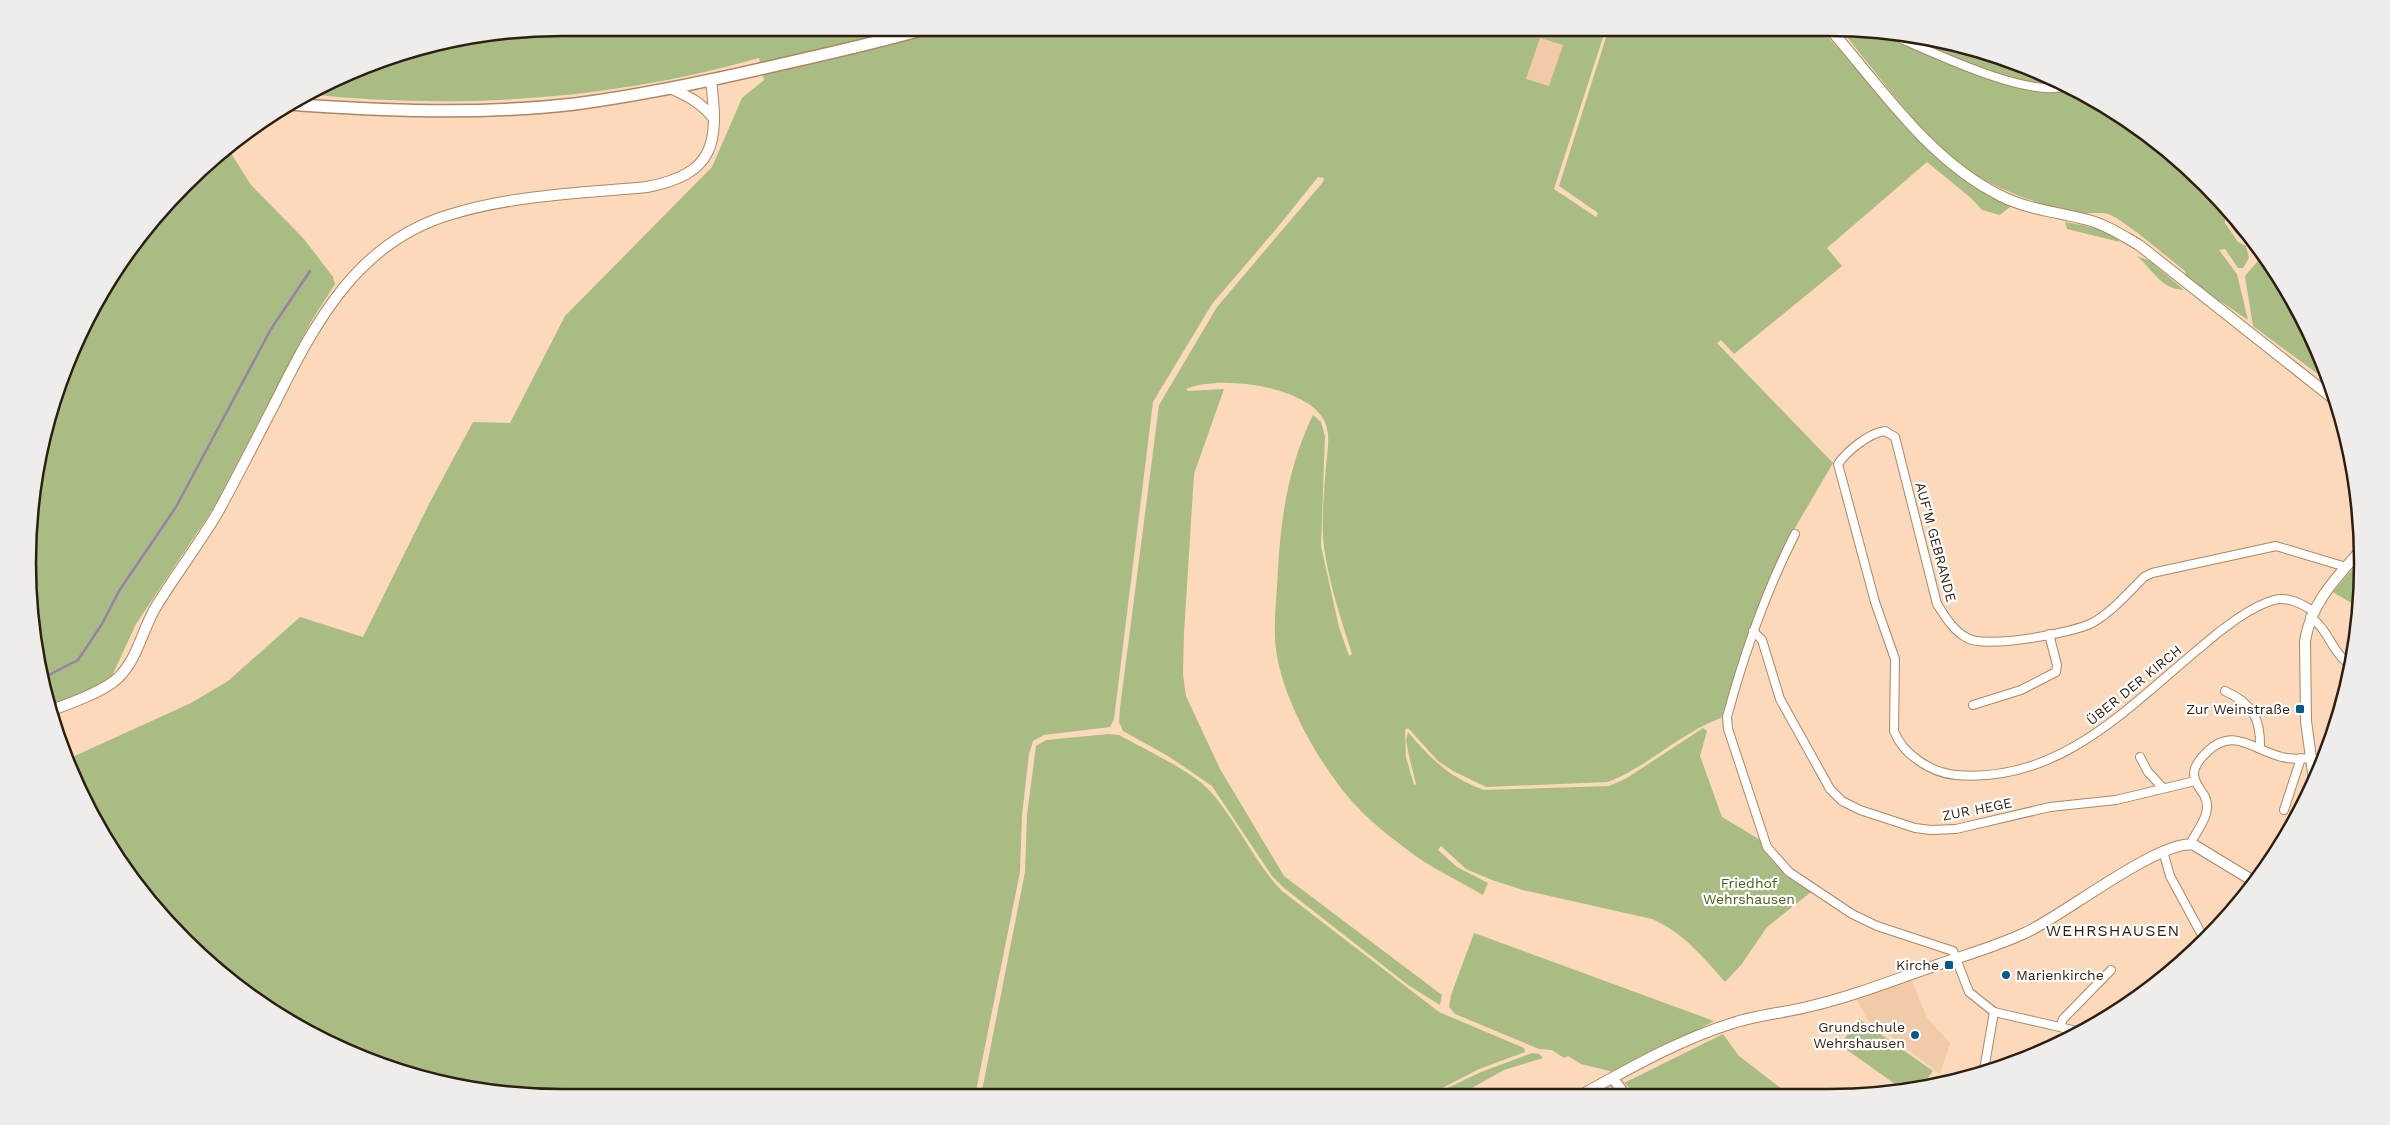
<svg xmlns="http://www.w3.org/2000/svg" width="2390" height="1125" font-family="'Work Sans',sans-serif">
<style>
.built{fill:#f1caa8}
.green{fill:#a9bc84;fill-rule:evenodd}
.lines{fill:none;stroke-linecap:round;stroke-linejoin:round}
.stream{stroke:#9981aa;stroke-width:2.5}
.minor-casing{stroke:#ae8661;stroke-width:10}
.tertiary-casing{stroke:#ae8661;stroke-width:12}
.secondary-casing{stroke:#ae8661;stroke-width:14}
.minor{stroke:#fff;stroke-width:8}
.tertiary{stroke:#fff;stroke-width:10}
.secondary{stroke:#fff;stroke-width:11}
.poi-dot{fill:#035b8c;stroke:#fff;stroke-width:2}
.labels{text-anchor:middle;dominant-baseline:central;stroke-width:4.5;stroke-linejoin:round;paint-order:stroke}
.street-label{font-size:14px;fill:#2e1e0f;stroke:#fff}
.poi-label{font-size:14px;fill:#2e1e0f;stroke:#fff;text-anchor:end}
.park-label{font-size:14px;fill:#4a5d11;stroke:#fff}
.quarter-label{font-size:16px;letter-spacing:1px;fill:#2e1e0f;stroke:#fff}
.rim{fill:none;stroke:#2e1e0f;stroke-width:2.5}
</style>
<rect width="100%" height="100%" fill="#fcd9ba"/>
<!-- built -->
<g class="built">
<path d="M1540,38L1563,45L1549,87L1526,79Z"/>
<path d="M1912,981L1927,1018L1950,1043L1940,1074L1876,1025L1872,1027L1856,998Z"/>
</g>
<!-- green -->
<g class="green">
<path d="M563,28H1606L1554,189L1596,217L1598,213L1559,186L1609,28H1820L1934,155L1970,182L2011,206L2000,215L1982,210L1971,198L1927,162L1827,248L1842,266L1734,354L1721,340L1717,343L1833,463L1792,533L1752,631L1721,718C1680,733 1649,766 1608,782L1486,787L1453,771L1438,761L1408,728L1405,730L1406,757L1414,785L1416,784L1409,756L1406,740L1408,732C1431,759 1450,778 1484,790L1609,786L1627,778L1703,728L1707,731L1700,756L1722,817L1762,841L1767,853L1786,873L1811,892L1767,927L1741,965L1725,982C1703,957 1684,933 1652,919L1523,890L1492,880L1466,869L1441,846L1438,850L1457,867L1488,883L1483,895C1458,880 1428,867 1405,848C1390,837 1375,825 1362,812C1325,775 1286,707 1277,656C1272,628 1277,597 1278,569C1281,515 1289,464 1313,415L1321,422L1325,436L1321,546L1339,627L1349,656L1352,654C1341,620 1329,583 1324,547C1321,524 1324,491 1326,467C1327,453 1331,436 1325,422C1309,386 1219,374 1186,389L1188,391L1224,389L1194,474L1184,633L1183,675L1186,696L1220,769L1284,876L1442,995L1440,1005L1408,985L1284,888L1272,876L1212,786L1168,756L1123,731L1119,722L1120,708L1159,405L1217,307L1323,182L1324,178L1318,177L1277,228L1212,304L1153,402L1114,719L1110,727L1044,735L1033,741L1029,754L1022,815L1020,872L975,1096L562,1097L458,1087L358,1057L265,1007L184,941L138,888L83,799L68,759L191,703L228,681L300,617L363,637L430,502L473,422L510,423L565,316L712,167L742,98L764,80L759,58C613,100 458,110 307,94L390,56L458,38ZM1540,38L1563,45L1549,86L1526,79Z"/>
<path d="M1840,29L1932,38L2032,68L2063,85L2025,88L2054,92L2070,88L2125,118L2206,184L2225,208V223L2238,242L2246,246L2249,258L2243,268H2238L2225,249L2219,250L2237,274L2248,320L2220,301L2219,303L2186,276L2185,271C2168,258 2125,220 2108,214C2101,212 2090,214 2081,213C2056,208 2029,201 2005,190C1936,161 1887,84 1840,29Z"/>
<path d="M227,147L251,185L304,239L333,277L335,284L312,320L213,509L136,624L112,676L95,696L52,718C37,677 32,633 31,589C30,569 28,548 29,528C32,440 71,341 117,266C146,220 188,184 227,147Z"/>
<path d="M2228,212L2257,247C2241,240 2228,231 2228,212Z"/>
<path d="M2065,222C2085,226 2107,228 2120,242L2067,229Z"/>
<path d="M2260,252L2272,266L2322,358L2330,383L2253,326L2245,276L2257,262Z"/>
<path d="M2137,256L2150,261L2184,290C2161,289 2153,270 2137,256Z"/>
<path d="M2362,558V563L2358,607L2333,592Z"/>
<path d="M1108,734L1119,735C1144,749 1192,771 1210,791C1238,822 1253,861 1282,891L1439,1012L1524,1048L1525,1052L1479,1069L1429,1095L981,1096L1025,872L1027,815L1036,746L1046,740Z"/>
<path d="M1474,933L1714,1021L1685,1037L1613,1072L1581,1064L1568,1056L1564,1058L1552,1050L1539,1049L1455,1014L1449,1007L1451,995Z"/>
<path d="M1859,1019L1933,1071L1922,1086L1905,1091L1840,1045Z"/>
<path d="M1723,1034L1739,1056L1787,1093L1637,1094L1624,1083Z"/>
<path d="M1532,1053L1539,1054L1543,1058L1504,1070L1461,1094H1435L1481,1072Z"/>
</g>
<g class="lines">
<!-- stream -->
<path class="stream" d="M41,679L78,660L102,624L119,591L176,507L271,329L310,271"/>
<!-- minor casing -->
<g class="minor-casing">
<g id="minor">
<path d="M1890,34C1928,50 2027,99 2066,86"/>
<path d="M1795,534C1765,593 1744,654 1727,717L1728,729L1767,847L1789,872L1852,914L1877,926L1953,951L1969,992L1994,1012"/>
<path d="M2313,611C2302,604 2288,596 2274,600C2251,606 2219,631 2201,647C2129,706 2060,784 1956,775C1932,773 1903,755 1894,731L1895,659L1875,602L1838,464C1847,451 1869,433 1885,431L1895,437L1937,604C1946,618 1953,630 1967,638C1986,649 2073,633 2092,623C2112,612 2128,593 2144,577L2152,573L2276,546L2346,567"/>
<path d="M2310,617C2329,629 2331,653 2352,666"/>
<path d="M1753,631L1762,640L1780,699L1830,789L1842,801L1860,810L1915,828L1931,830L1956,829L2050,807L2116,800L2195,781"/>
<path d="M2225,691C2253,704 2261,719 2260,748"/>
<path d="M1973,705L2021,690L2056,672L2057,665L2049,634"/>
<path d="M2140,757L2148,772L2163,788"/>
<path d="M2284,810L2301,758"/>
<path d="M2190,844C2197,830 2214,812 2204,795C2200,789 2194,782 2194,774C2194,767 2200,759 2205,754C2232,725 2253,750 2282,757C2296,761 2309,756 2324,761"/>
<path d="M2163,851L2170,876L2203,937"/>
<path d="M1994,1012L2077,1031"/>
<path d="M2060,1027L2063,1019L2111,970"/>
<path d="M1984,1070L1994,1012"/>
</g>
</g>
<!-- tertiary casing -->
<g class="tertiary-casing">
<g id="tertiary">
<path d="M1829,28C1881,87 1928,160 2001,196C2029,210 2059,212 2088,220C2107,225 2123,236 2139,245L2335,400"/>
<path d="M670,88C688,96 702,103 714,119"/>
<path d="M49,711C69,704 103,692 118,678C139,657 142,629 157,605C177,573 199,544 218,512C238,475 257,438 276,401C316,321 358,241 452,214C514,195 582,193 647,187C715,174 719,143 711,81"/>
<path d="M2314,780L2306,721L2305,641C2311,603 2336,578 2361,550"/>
<path d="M1613,1078L1624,1094"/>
<path d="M1583,1094C1632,1067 1681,1039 1733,1023C1757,1015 1783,1013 1807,1007C1851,997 1894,980 1937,965C1966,955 1997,946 2025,933C2061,917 2163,837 2194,845L2255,882"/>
</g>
</g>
<!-- secondary casing -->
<g class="secondary-casing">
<path id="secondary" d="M288,104C383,111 479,115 575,104C644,95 714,80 782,64C831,53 880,42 928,28"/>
</g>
<!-- minor -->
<use href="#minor" class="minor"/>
<!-- tertiary -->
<use href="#tertiary" class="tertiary"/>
<!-- secondary -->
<use href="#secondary" class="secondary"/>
</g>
<!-- markers -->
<g class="poi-dot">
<rect x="2295" y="704" width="10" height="10" rx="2.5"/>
<rect x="1944" y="960" width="10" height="10" rx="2.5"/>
<circle cx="2006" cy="975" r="5"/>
<circle cx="1915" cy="1035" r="5"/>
</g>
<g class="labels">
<!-- street labels -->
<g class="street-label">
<text transform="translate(1936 542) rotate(75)">AUF'M GEBRANDE</text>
<text transform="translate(2134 685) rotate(-39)">ÜBER DER KIRCH</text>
<text transform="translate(1977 809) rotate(-11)">ZUR HEGE</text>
</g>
<!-- poi labels -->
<g class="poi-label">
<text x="2290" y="709">Zur Weinstraße</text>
<text x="1939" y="965">Kirche</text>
<text x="2016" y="975" text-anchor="start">Marienkirche</text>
<text x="1905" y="1027">Grundschule<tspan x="1905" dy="16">Wehrshausen</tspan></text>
</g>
<!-- park labels -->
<g class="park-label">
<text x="1749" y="883">Friedhof<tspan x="1749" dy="16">Wehrshausen</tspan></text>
</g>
<!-- quarter labels -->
<g class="quarter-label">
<text x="2113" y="930">WEHRSHAUSEN</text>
</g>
</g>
<!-- crop -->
<path d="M0 0H2390V1125H0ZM562 36H1828A526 526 0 0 1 2354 562V563A526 526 0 0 1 1828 1089H562A526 526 0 0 1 36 563V562A526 526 0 0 1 562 36Z" fill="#eeedec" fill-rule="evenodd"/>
<path class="rim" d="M562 36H1828A526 526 0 0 1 2354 562V563A526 526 0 0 1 1828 1089H562A526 526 0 0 1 36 563V562A526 526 0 0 1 562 36Z"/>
</svg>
